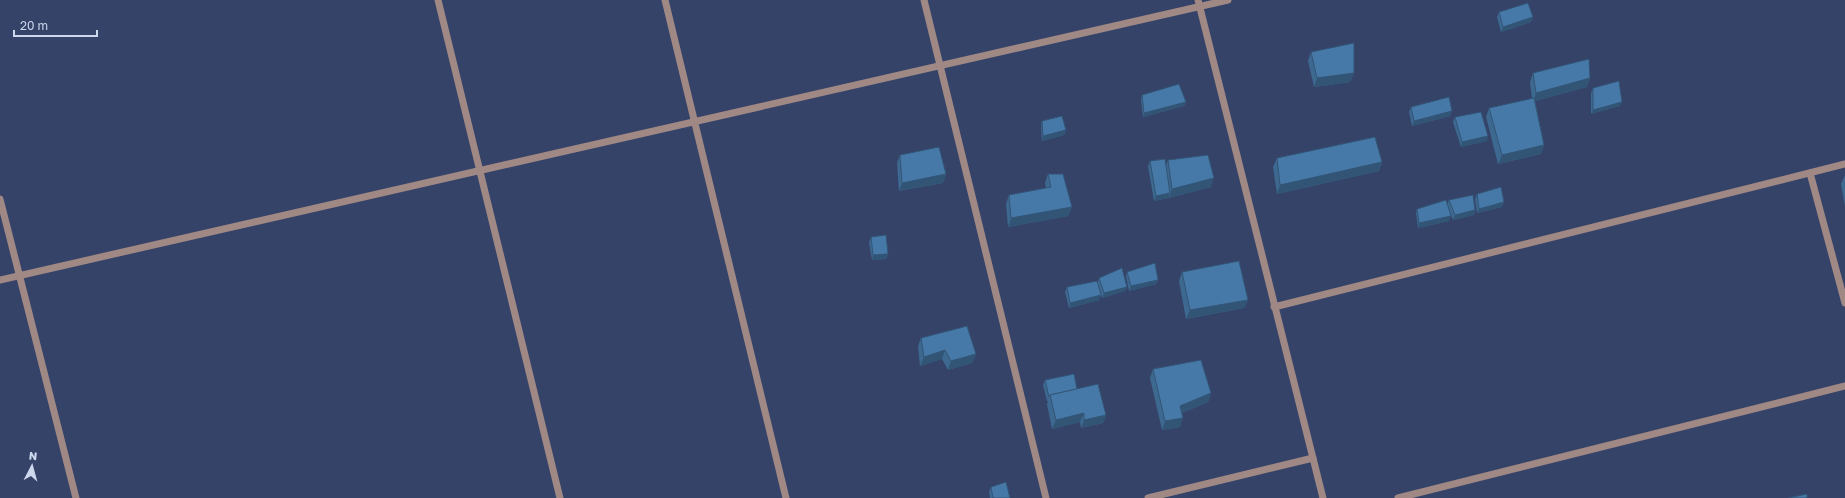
<svg xmlns="http://www.w3.org/2000/svg" width="1845" height="498" font-family="'Golos Text',sans-serif">
<style>
.lines{fill:none;stroke-linecap:round;stroke-linejoin:round}
.minor{stroke:#a08985;stroke-width:7}
.wall{fill:#3d6890}
.shaded-wall{fill:#325576}
.building{fill:#4779a8;stroke:#325576}
</style>
<rect width="100%" height="100%" fill="#364369"/>
<g class="lines">
<!-- minor -->
<g class="minor">
<path d="M438,0L560,498"/>
<path d="M665,0L786,498"/>
<path d="M924,0L1046,498"/>
<path d="M1198,0L1323,498"/>
<path d="M1810,173L1845,303"/>
<path d="M0,199L76,498"/>
<path d="M0,280L1228,0"/>
<path d="M1274,307L1845,164"/>
<path d="M1148,498L1313,458"/>
<path d="M1398,498L1845,386"/>
</g>
</g>
<!-- wall -->
<g class="wall">
<path d="M1499,12L1533,17L1531,22L1501,32L1497,17Z"/>
<path d="M1311,52L1354,73L1350,82L1314,87L1308,61Z"/>
<path d="M1533,73L1590,78L1587,87L1535,101L1544,145L1541,154L1498,164L1486,117L1489,108L1532,99L1530,82Z"/>
<path d="M1593,88L1620,106L1591,114V93Z"/>
<path d="M1142,95L1186,102L1184,106L1143,117L1141,100Z"/>
<path d="M1411,107L1450,116L1412,126L1409,112Z"/>
<path d="M1455,117L1487,141L1461,147L1453,122Z"/>
<path d="M1042,121L1066,130L1064,135L1042,141L1041,126Z"/>
<path d="M900,155L946,174L943,183L899,191L897,163Z"/>
<path d="M1277,158L1382,162L1379,171L1277,194L1273,167Z"/>
<path d="M1168,160L1211,187L1169,198V195L1168,198L1154,201L1148,166L1150,161L1166,166Z"/>
<path d="M1048,174L1072,207L1068,216L1008,227L1006,204L1009,195L1046,188L1045,183Z"/>
<path d="M1845,175V206L1841,184Z"/>
<path d="M1477,194L1502,207L1477,213L1475,199Z"/>
<path d="M1449,200L1475,210L1474,215L1453,220L1448,208L1449,221L1418,228L1416,213L1417,209L1447,204Z"/>
<path d="M871,237L888,254L886,259L872,260L869,242Z"/>
<path d="M1127,272L1158,280L1156,284L1129,291L1126,276Z"/>
<path d="M1182,272L1248,300L1244,308L1186,319L1179,281Z"/>
<path d="M1099,278L1127,287L1125,291L1102,298L1100,291L1099,300L1069,308L1065,292L1067,287L1098,282Z"/>
<path d="M921,338L976,354L972,363L948,370L942,359L920,366L918,346Z"/>
<path d="M1153,369L1211,393L1208,402L1182,413L1180,427L1162,430L1150,378Z"/>
<path d="M1045,380L1077,389L1106,415L1103,423L1081,428L1080,422L1052,429L1047,404L1048,401H1047L1043,385Z"/>
<path d="M991,487L1010,498H990L989,492Z"/>
</g>
<!-- shaded-wall -->
<g class="shaded-wall">
<path d="M1533,17L1531,22L1501,32L1503,27Z"/>
<path d="M1354,73L1350,82L1314,87L1317,78Z"/>
<path d="M1590,78L1587,87L1533,102L1536,93Z"/>
<path d="M1186,102L1184,106L1143,117L1144,113Z"/>
<path d="M1622,102L1620,106L1591,114L1593,110Z"/>
<path d="M1452,111L1450,116L1412,126L1414,121Z"/>
<path d="M1066,130L1064,135L1042,141L1043,136Z"/>
<path d="M1488,136L1487,141L1461,147L1462,142Z"/>
<path d="M1544,145L1541,154L1498,164L1502,155Z"/>
<path d="M1382,162L1379,171L1277,194L1280,185Z"/>
<path d="M946,174L943,183L899,191L902,183Z"/>
<path d="M1214,178L1211,187L1169,198L1172,189Z"/>
<path d="M1170,193L1168,198L1154,201L1156,196Z"/>
<path d="M1504,202L1502,207L1477,213L1479,209Z"/>
<path d="M1072,207L1068,216L1008,227L1011,218Z"/>
<path d="M1475,210L1474,215L1453,220L1455,215Z"/>
<path d="M1451,216L1449,221L1418,228L1419,223Z"/>
<path d="M888,254L886,259L872,260L873,255Z"/>
<path d="M1158,280L1156,284L1129,291L1131,286Z"/>
<path d="M1127,287L1125,291L1102,298L1104,293Z"/>
<path d="M1101,295L1099,300L1069,308L1070,303Z"/>
<path d="M1248,300L1244,308L1186,319L1190,310Z"/>
<path d="M945,350L942,359L920,366L924,357Z"/>
<path d="M976,354L972,363L948,370L951,361Z"/>
<path d="M1211,393L1208,402L1177,415L1180,406Z"/>
<path d="M1084,413L1080,422L1052,429L1056,420Z"/>
<path d="M1106,415L1103,423L1081,428L1084,420Z"/>
<path d="M1183,418L1180,427L1162,430L1165,421Z"/>
</g>
<!-- building -->
<g class="building">
<path d="M1528,3L1533,17L1503,27L1499,12Z"/>
<path d="M1354,43V73L1317,78L1311,52Z"/>
<path d="M1589,59L1590,78L1536,93L1533,73Z"/>
<path d="M1619,81L1622,102L1593,110V88Z"/>
<path d="M1179,84L1186,102L1144,113L1142,95Z"/>
<path d="M1449,97L1452,111L1414,121L1411,107Z"/>
<path d="M1534,98L1544,145L1502,155L1489,108Z"/>
<path d="M1481,112L1488,136L1462,142L1455,117Z"/>
<path d="M1062,116L1066,130L1043,136L1042,121Z"/>
<path d="M1375,137L1382,162L1280,185L1277,158Z"/>
<path d="M939,147L946,174L902,183L900,155Z"/>
<path d="M1208,155L1214,178L1172,189L1168,160Z"/>
<path d="M1165,159L1170,193L1156,196L1150,161Z"/>
<path d="M1048,174H1063L1072,207L1011,218L1009,195L1051,187Z"/>
<path d="M1501,187L1504,202L1479,209L1477,194Z"/>
<path d="M1473,195L1475,210L1455,215L1449,200Z"/>
<path d="M1446,200L1451,216L1419,223L1417,209Z"/>
<path d="M886,235L888,254L873,255L871,237Z"/>
<path d="M1239,261L1248,300L1190,310L1182,272Z"/>
<path d="M1155,263L1158,280L1131,286L1127,272Z"/>
<path d="M1122,268L1127,287L1104,293L1099,278Z"/>
<path d="M1097,281L1101,295L1070,303L1067,287Z"/>
<path d="M967,326L976,354L951,361L945,350L924,357L921,338Z"/>
<path d="M1201,360L1211,393L1180,406L1183,418L1165,421L1153,369Z"/>
<path d="M1074,374L1077,389L1050,395V396L1049,397L1045,380Z"/>
<path d="M1098,384L1106,415L1084,420V413L1056,420L1050,395Z"/>
<path d="M1006,482L1010,498H993L991,487Z"/>
<path d="M1807,494V498H1788Z"/>
</g>
<!-- north arrow -->
<g transform="translate(32 466) rotate(6)" stroke="#364369" stroke-width="3" paint-order="stroke">
<path d="M0-3L7 15L0 10L-7 15Z" fill="#cdd7ed"/>
<text y="-6" font-size="11" font-weight="bold" text-anchor="middle" fill="#cdd7ed">N</text>
</g>
<!-- scale -->
<path d="M14 30v6h83v-6" fill="none" stroke="#cdd7ed" stroke-width="2"/>
<text x="20" y="30" font-size="12" fill="#cdd7ed" stroke="#364369" stroke-width="3" paint-order="stroke">20 m</text>
</svg>
